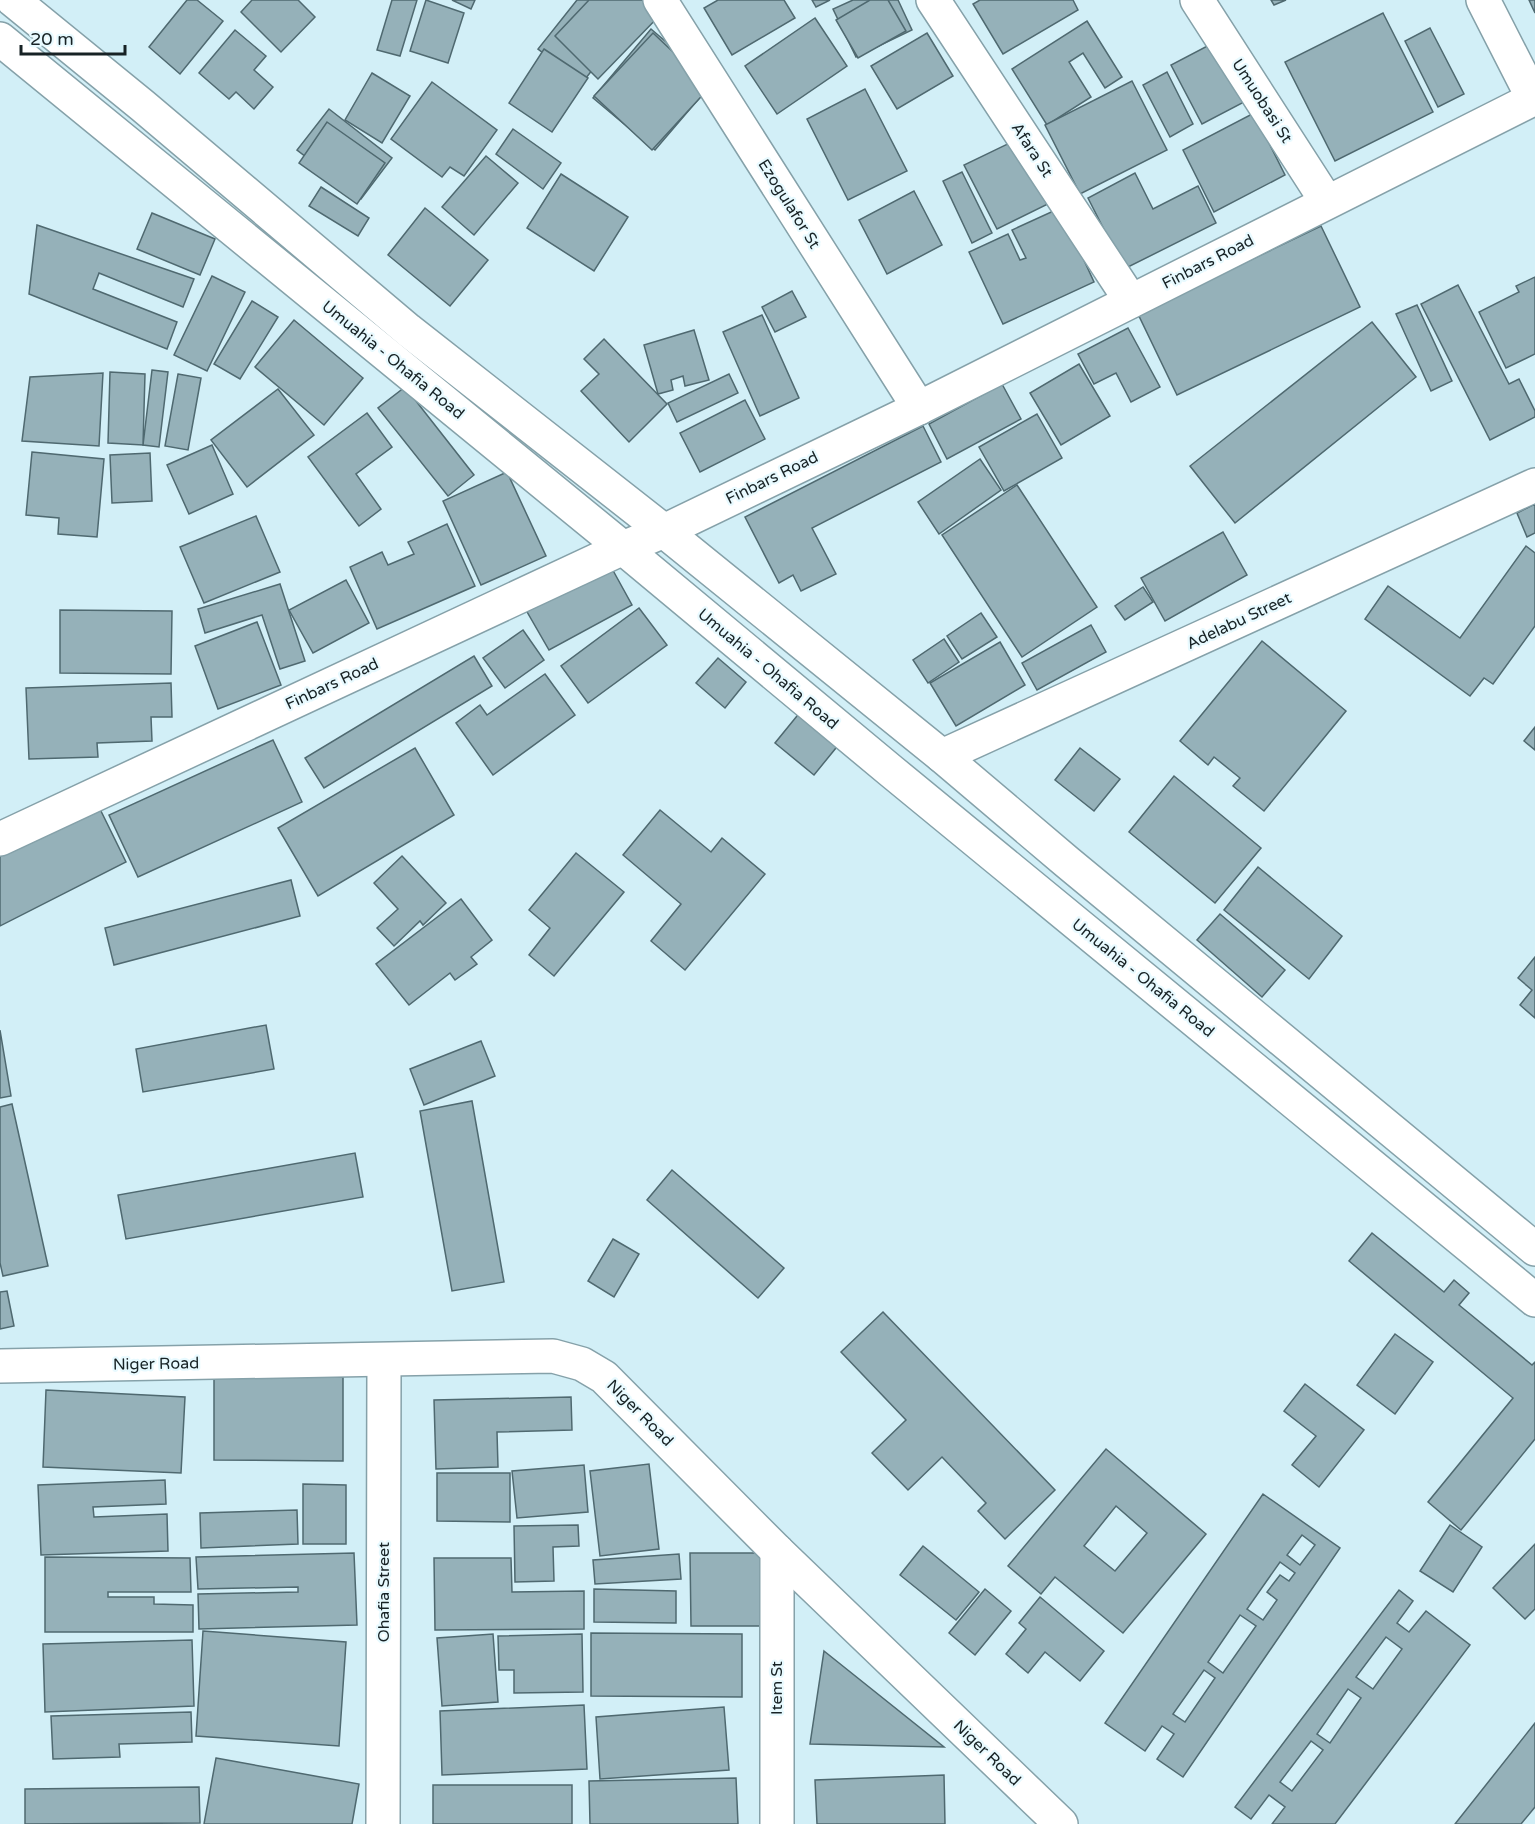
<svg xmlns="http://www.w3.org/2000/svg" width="1535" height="1824" font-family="'Varela Round',sans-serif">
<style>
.building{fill:#95b1b9;stroke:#4f6970;stroke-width:1.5;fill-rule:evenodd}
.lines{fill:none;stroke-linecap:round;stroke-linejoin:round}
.street-casing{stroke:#85a1a9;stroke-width:36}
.secondary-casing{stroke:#85a1a9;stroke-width:36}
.street{stroke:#fff;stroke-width:33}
.secondary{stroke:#fff;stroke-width:33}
.labels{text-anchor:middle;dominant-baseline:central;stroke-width:4.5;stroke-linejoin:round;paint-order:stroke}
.street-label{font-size:16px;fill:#172225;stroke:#e8faff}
</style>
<rect width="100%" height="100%" fill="#d2eff7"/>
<!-- building -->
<g class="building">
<path d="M187,0H197L223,21L180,74L149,47Z"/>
<path d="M252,0H298L315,17L281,52L241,12Z"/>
<path d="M392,0H417L400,56L377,50Z"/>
<path d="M426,0L464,13L448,63L410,51Z"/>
<path d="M452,0H475L471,9Z"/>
<path d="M577,0H643L646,2L582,83L538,49Z"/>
<path d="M589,0H649L662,13L598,79L555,36Z"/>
<path d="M718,0H784L795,18L732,55L704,8Z"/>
<path d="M812,0H830L816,7Z"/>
<path d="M853,0H898L912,30L856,57L833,9Z"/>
<path d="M870,0H888L906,31L858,58L836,20Z"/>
<path d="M980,0H1073L1078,10L1003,54L973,4Z"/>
<path d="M1271,0H1286L1274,5Z"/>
<path d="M1529,0H1535V13Z"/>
<path d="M1383,13L1433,112L1335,161L1285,62Z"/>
<path d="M815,18L847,66L777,114L745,66Z"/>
<path d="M1087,21L1122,77L1105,88L1083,53L1069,62L1091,97L1047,125L1012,69Z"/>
<path d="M1430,28L1464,94L1438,107L1405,41Z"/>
<path d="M651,29L713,82L655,150L593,98Z"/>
<path d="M235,30L266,56L254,70L273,87L254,109L236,92L229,99L199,73Z"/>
<path d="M653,33L710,87L652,150L594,96Z"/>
<path d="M927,33L953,76L897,109L871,66Z"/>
<path d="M1215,42L1246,101L1202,124L1171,65Z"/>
<path d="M544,49L588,78L552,132L509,103Z"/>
<path d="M1167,72L1193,124L1170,137L1143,85Z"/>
<path d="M372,73L410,96L382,143L345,120Z"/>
<path d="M1132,81L1167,150L1080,194L1045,125Z"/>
<path d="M432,82L497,130L464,176L450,167L442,177L391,139Z"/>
<path d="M865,89L907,171L848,200L807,119Z"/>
<path d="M329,109L392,158L361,199L297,150Z"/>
<path d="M1254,113L1285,175L1214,212L1183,150Z"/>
<path d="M327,122L385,163L357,204L299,163Z"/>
<path d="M513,129L561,163L543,189L496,154Z"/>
<path d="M1020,138L1052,202L997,229L964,165Z"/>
<path d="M486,156L518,183L474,235L442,207Z"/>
<path d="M962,172L992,233L972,243L943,181Z"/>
<path d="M1135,173L1153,209L1198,186L1216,223L1124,269L1088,198Z"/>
<path d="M561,174L628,217L594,271L527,228Z"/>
<path d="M321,187L369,218L358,236L309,206Z"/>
<path d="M914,191L942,245L887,274L859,220Z"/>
<path d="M425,208L488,260L450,306L388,255Z"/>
<path d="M1060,208L1094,282L1003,324L969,252L1008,234L1020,260L1026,258L1012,230Z"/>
<path d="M152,213L215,239L200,275L137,249Z"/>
<path d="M37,225L194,279L183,307L99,273L93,289L177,322L167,349L29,294Z"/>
<path d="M1321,226L1360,307L1177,395L1138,314Z"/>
<path d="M212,276L245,292L207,371L174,355Z"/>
<path d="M1535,277V354L1506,368L1479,312L1519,292L1516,286Z"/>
<path d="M1458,285L1509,384L1519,379L1535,411V417L1490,440L1421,304Z"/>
<path d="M792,291L806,317L775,332L762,307Z"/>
<path d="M252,301L278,317L240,379L214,364Z"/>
<path d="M1417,305L1452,381L1431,391L1396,314Z"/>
<path d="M762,315L799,398L760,416L723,332Z"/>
<path d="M294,320L363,378L324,425L255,367Z"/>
<path d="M1372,322L1416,377L1235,523L1190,466Z"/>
<path d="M1128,328L1160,387L1131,402L1116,373L1094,384L1078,354Z"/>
<path d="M694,330L709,380L685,386L683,376L671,380L673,390L658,394L644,345Z"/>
<path d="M604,339L667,404L629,442L581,391L599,374L584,359Z"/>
<path d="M1079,364L1110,416L1061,445L1030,393Z"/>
<path d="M152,370L168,372L159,447L143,445Z"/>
<path d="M110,372L145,374L143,445L108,443Z"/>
<path d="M103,373L99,446L22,441L30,377Z"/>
<path d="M178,374L201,378L188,450L165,446Z"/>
<path d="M729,374L738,393L677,422L668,403Z"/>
<path d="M1002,384L1021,419L947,459L929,424Z"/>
<path d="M405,387L474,475L448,496L378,408Z"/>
<path d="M278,389L314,435L247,487L211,440Z"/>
<path d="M745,400L765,439L700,472L680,433Z"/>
<path d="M367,413L392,447L356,474L381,509L359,526L308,457Z"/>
<path d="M1037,414L1062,458L1004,491L979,447Z"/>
<path d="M923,426L941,462L812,528L836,574L801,591L793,575L779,583L745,517Z"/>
<path d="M212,445L233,494L189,514L167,465Z"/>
<path d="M32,452L104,459L97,537L58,534L59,518L26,515Z"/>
<path d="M150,453L152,501L112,503L110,455Z"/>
<path d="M980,459L1001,490L939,534L918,502Z"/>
<path d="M507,472L546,556L481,585L443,501Z"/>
<path d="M1017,485L1097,607L1022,657L942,535Z"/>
<path d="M1535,504V533L1527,537L1517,513Z"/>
<path d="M256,516L280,572L204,603L180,547Z"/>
<path d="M447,524L475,586L377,629L350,567L382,552L388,565L414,554L408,542Z"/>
<path d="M1223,532L1247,575L1165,621L1141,578Z"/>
<path d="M1526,546L1535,553V626L1493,684L1484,678L1470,696L1365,619L1388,586L1460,638Z"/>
<path d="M610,565L632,605L549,650L526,610Z"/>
<path d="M346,580L369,623L313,653L289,610Z"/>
<path d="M280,584L305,661L280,669L262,615L205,633L198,609Z"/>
<path d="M1143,587L1153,602L1125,620L1115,606Z"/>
<path d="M639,608L667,645L588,703L561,666Z"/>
<path d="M60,610L172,611L171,674L60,673Z"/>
<path d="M981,613L997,637L962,659L947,636Z"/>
<path d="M257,622L281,685L218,709L195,646Z"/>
<path d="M1091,625L1106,652L1037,690L1022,663Z"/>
<path d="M523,630L544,660L505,688L483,658Z"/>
<path d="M944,639L959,662L928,683L913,660Z"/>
<path d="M1262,641L1346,711L1264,811L1233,786L1240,778L1214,757L1208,765L1180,741Z"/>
<path d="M1000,642L1025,685L956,726L930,683Z"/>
<path d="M474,656L492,686L324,788L305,758Z"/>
<path d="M718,658L746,682L725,708L696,683Z"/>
<path d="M545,674L575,715L493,775L456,723L480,705L487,715Z"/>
<path d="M171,683L172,717H151L152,741L97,743L98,757L29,759L26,688Z"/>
<path d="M801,711L840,743L814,775L775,743Z"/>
<path d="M1535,727V750L1524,741Z"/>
<path d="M273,740L302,802L138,877L109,815Z"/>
<path d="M415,748L454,815L318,896L278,828Z"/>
<path d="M1080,748L1120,779L1094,811L1055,780Z"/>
<path d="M1174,776L1261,848L1215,903L1129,832Z"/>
<path d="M98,805L126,862L0,926V854Z"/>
<path d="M660,810L711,852L722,838L765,874L685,970L651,941L681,904L623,855Z"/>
<path d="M576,853L624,892L554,976L529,955L550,928L529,910Z"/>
<path d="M402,856L446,903L423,925L420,921L394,946L377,928L398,909L374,883Z"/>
<path d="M1258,867L1342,936L1309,979L1224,910Z"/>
<path d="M291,880L300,916L114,965L105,928Z"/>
<path d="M461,899L492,940L471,957L477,964L455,980L450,973L409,1005L376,964Z"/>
<path d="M1220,914L1285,970L1262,997L1197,940Z"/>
<path d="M1535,957V1018L1520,1005L1532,990L1518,978Z"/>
<path d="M266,1025L274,1069L143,1092L136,1049Z"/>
<path d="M0,1030L11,1096L0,1098Z"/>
<path d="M481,1041L495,1076L424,1105L410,1069Z"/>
<path d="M472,1101L504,1282L452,1291L420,1111Z"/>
<path d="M12,1104L48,1266L3,1276L0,1263V1107Z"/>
<path d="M355,1153L363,1197L126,1239L118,1195Z"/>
<path d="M672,1170L784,1268L758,1298L647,1200Z"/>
<path d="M1372,1233L1444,1292L1454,1280L1469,1293L1459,1305L1532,1365L1535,1362V1439L1461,1530L1428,1502L1513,1398L1349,1261Z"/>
<path d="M613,1239L639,1254L614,1297L588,1281Z"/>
<path d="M7,1291L14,1326L0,1329V1292Z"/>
<path d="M883,1312L1055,1490L1005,1539L978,1511L986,1503L942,1457L908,1490L872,1453L906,1420L841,1352Z"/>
<path d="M1395,1334L1433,1362L1395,1414L1357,1385Z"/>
<path d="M214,1376L343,1377V1461L214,1460Z"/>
<path d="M1305,1384L1364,1430L1319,1487L1292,1465L1316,1436L1284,1411Z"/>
<path d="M46,1390L185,1397L181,1473L43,1467Z"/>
<path d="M571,1397L572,1430L497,1432L498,1467L436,1469L434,1400Z"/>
<path d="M1106,1449L1206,1534L1123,1633L1055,1577L1041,1594L1008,1566ZM1116,1506L1147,1533L1115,1571L1084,1546Z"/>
<path d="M649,1464L659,1549L600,1556L590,1471Z"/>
<path d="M584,1465L588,1512L517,1518L512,1471Z"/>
<path d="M437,1473H510V1522L437,1521Z"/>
<path d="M165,1480L166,1504L93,1507L94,1517L167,1514L168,1551L41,1555L38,1485Z"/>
<path d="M303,1484L346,1485V1544H303Z"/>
<path d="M1263,1494L1340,1548L1183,1777L1157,1759L1174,1734L1162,1726L1145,1751L1105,1723ZM1302,1535L1315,1545L1300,1565L1287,1555ZM1280,1562L1295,1573L1289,1581L1280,1575L1267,1592L1277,1600L1263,1620L1247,1609ZM1240,1615L1256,1626L1223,1673L1208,1662ZM1204,1670L1215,1678L1185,1722L1173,1714Z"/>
<path d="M297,1510L298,1544L201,1548L200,1513Z"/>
<path d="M578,1525L579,1546L553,1547L554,1581L515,1582L514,1526Z"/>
<path d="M1450,1525L1482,1547L1453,1592L1420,1571Z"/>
<path d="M1535,1544V1609L1525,1619L1493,1588Z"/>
<path d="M923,1546L979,1592L956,1620L900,1575Z"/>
<path d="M354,1553L357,1625L199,1629L198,1594L298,1592V1587L198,1589L196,1557Z"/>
<path d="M690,1553H764V1626H691Z"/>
<path d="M679,1554L681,1579L595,1584L593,1560Z"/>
<path d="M45,1557L190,1558L191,1592H108V1597H154V1604L193,1605V1632H45Z"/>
<path d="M434,1558H511L512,1592L584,1591V1629L435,1630Z"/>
<path d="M594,1589L676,1591V1623L594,1622Z"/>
<path d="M985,1589L1011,1611L975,1655L949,1633Z"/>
<path d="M1399,1590L1413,1601L1397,1623L1409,1632L1426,1611L1470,1645L1335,1824H1272L1285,1807L1269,1795L1251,1819L1235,1807ZM1386,1637L1402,1649L1373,1689L1356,1677ZM1348,1689L1361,1698L1330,1743L1317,1734ZM1311,1741L1323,1750L1292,1791L1280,1782Z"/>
<path d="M1040,1597L1104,1651L1080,1681L1045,1652L1028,1673L1006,1654L1026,1629L1019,1623Z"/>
<path d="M203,1631L346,1642L339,1746L196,1736Z"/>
<path d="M591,1633L742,1634V1697L591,1696Z"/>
<path d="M493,1634L498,1702L442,1706L437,1638Z"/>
<path d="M582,1634L583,1692L514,1693V1670H499L498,1636Z"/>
<path d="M192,1640L194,1706L45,1712L43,1644Z"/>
<path d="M824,1651L944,1747L810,1744Z"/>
<path d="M584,1705L587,1769L442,1775L440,1711Z"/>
<path d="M724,1707L729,1770L600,1779L596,1717Z"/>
<path d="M191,1712L192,1742L119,1744L120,1757L53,1759L51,1716Z"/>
<path d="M1535,1723V1807L1521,1824H1455Z"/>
<path d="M216,1758L359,1784L352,1824H204Z"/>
<path d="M944,1775L945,1824H817L815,1780Z"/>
<path d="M736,1778L738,1824H590L589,1781Z"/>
<rect x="433" y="1785" width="139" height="39"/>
<path d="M199,1787L200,1823L25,1824V1789Z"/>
</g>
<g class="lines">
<!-- street casing -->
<g class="street-casing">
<g id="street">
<path d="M660,0L919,408"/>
<path d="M933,0L1131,301"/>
<path d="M1197,0L1327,202"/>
<path d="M1483,0L1533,98"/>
<path d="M942,756L1535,485"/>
<path d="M0,839L623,548L664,531L919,408L1535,98"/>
<path d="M0,1366L553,1356L582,1364L604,1377L777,1551L1061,1824"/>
<path d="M777,1551V1824"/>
<path d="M383,1824L384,1361"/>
</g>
</g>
<!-- secondary casing -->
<g class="secondary-casing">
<g id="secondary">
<path d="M13,0L143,106L408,330L664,531L942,756L1067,862L1535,1249"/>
<path d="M0,39L623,548L891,771L1535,1300"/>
</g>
</g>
<!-- street -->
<use href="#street" class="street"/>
<!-- secondary -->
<use href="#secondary" class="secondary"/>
</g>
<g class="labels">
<!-- street labels -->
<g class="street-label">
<text transform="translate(1262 101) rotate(57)">Umuobasi St</text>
<text transform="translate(1032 150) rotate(57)">Afara St</text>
<text transform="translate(789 204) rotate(58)">Ezogulafor St</text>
<text transform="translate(1208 262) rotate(-27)">Finbars Road</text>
<text transform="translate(393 360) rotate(39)">Umuahia - Ohafia Road</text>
<text transform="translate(772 478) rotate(-26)">Finbars Road</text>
<text transform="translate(1239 621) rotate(-25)">Adelabu Street</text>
<text transform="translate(768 669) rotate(40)">Umuahia - Ohafia Road</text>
<text transform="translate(332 684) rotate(-25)">Finbars Road</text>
<text transform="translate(1143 978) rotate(39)">Umuahia - Ohafia Road</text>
<text transform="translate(156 1364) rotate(-1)">Niger Road</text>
<text transform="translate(640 1413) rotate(45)">Niger Road</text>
<text transform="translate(384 1592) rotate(-90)">Ohafia Street</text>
<text transform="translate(777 1688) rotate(-90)">Item St</text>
<text transform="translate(987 1753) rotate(44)">Niger Road</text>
</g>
</g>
<!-- scale -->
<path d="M21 45v9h104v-9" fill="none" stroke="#172225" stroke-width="3"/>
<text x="30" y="45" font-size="18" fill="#172225" stroke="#e8faff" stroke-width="4.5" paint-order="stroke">20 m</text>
</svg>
